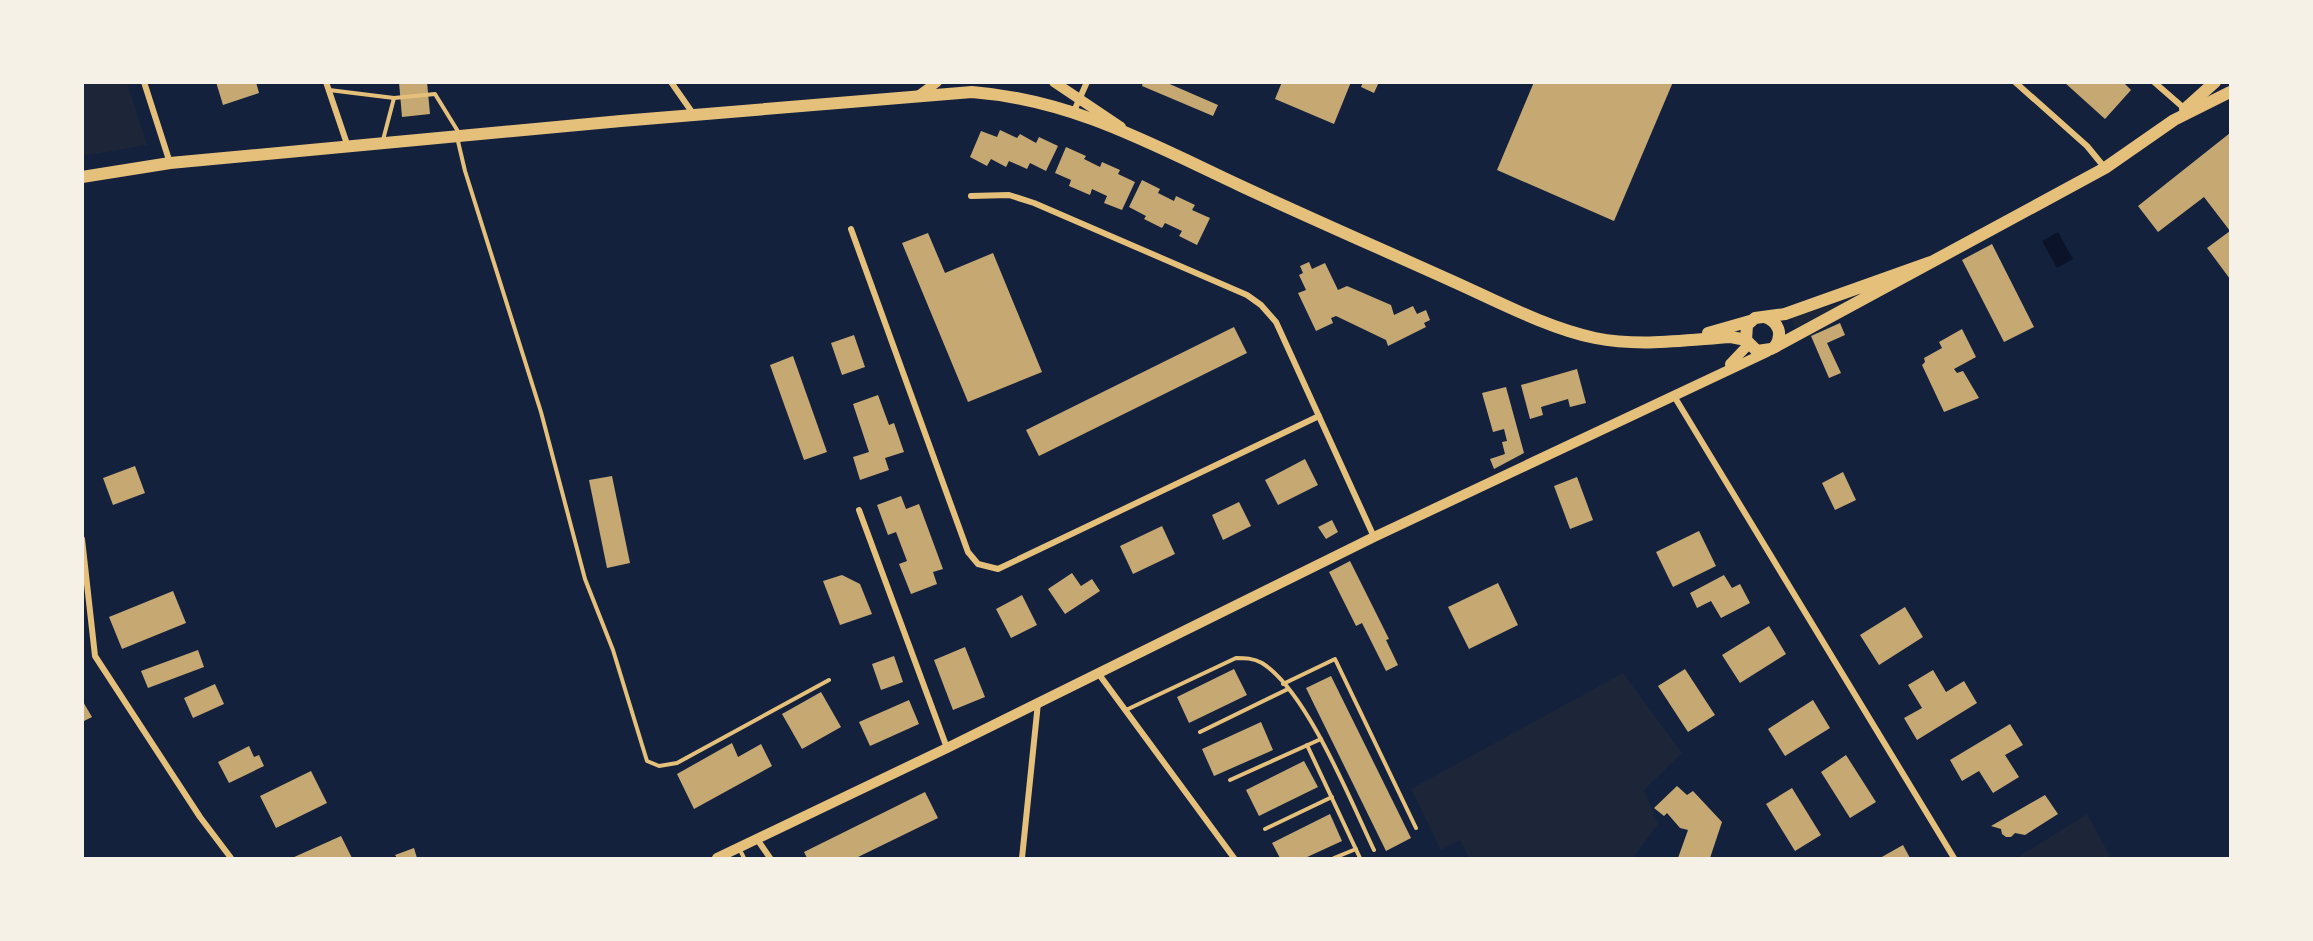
<svg xmlns="http://www.w3.org/2000/svg" width="2313" height="941" font-family="'Exo 2',sans-serif">
<style>
.green{fill:#1d2539}
.water{fill:#0b132b}
.building{fill:#c6a872}
.lines{fill:none;stroke-linecap:round;stroke-linejoin:round}
.service{stroke:#e5c07b;stroke-width:4}
.minor{stroke:#e5c07b;stroke-width:6}
.tertiary{stroke:#e5c07b;stroke-width:10}
.secondary{stroke:#e5c07b;stroke-width:12}
</style>
<rect width="100%" height="100%" fill="#14213d"/>
<!-- green -->
<g class="green">
<path d="M83,82L127,83L147,145L83,156Z"/>
<path d="M1850,300L1795,328L1791,318Z"/>
<path d="M1623,673L1682,753L1644,790L1658,824L1633,858H1469L1460,840L1441,850L1411,789Z"/>
<path d="M2087,814L2111,858H2017Z"/>
</g>
<!-- water -->
<path class="water" d="M2058,232L2073,259L2057,268L2042,241Z"/>
<!-- building -->
<g class="building">
<path d="M216,82H256L259,93L223,105Z"/>
<path d="M399,82H427L430,114L402,117Z"/>
<path d="M1143,82H1165L1218,105L1213,116L1142,86Z"/>
<path d="M1282,82H1351L1334,124L1275,99Z"/>
<path d="M1363,82H1379L1374,93L1361,87Z"/>
<path d="M1534,82H1673L1614,221L1497,170Z"/>
<path d="M2064,82H2123L2131,90L2105,119Z"/>
<path d="M1000,130L1017,138L1020,134L1036,143L1039,137L1058,146L1046,171L1030,163L1027,169L1009,161L1006,167L991,159L987,166L970,157L981,131L997,137Z"/>
<path d="M2230,133V279L2207,248L2230,231L2204,197L2158,232L2138,206Z"/>
<path d="M1066,147L1086,156L1084,159L1100,167L1102,162L1120,170L1118,174L1135,182L1122,210L1104,203L1107,196L1092,189L1090,195L1069,186L1071,180L1055,173Z"/>
<path d="M1142,180L1160,189L1158,193L1174,201L1176,196L1195,205L1192,210L1210,218L1197,245L1179,236L1182,231L1165,223L1162,228L1144,219L1146,216L1129,207Z"/>
<path d="M928,233L945,273L993,253L1042,372L968,402L902,243Z"/>
<path d="M1992,244L2034,327L2004,342L1962,260Z"/>
<path d="M1309,262L1312,269L1325,263L1338,290L1347,286L1391,305L1394,315L1413,306L1417,314L1426,310L1430,320L1424,323L1426,327L1388,346L1386,340L1336,316L1331,318L1333,323L1316,331L1298,293L1306,290L1299,275L1303,273L1300,266Z"/>
<path d="M1840,323L1845,335L1827,343L1841,373L1829,378L1811,336Z"/>
<path d="M1234,327L1247,353L1039,456L1026,430Z"/>
<path d="M1962,329L1976,357L1954,369L1957,373L1963,371L1979,398L1944,412L1922,365L1925,362L1924,358L1942,348L1939,342Z"/>
<path d="M854,335L865,367L842,375L831,343Z"/>
<path d="M793,356L827,452L804,460L770,365Z"/>
<path d="M1577,369L1586,403L1570,407L1568,399L1541,407L1543,415L1530,419L1521,385Z"/>
<path d="M1506,387L1524,453L1494,469L1490,459L1505,454L1502,442L1507,441L1504,429L1493,432L1482,393Z"/>
<path d="M878,395L889,425L894,423L904,452L885,458L889,470L860,480L853,457L869,452L853,404Z"/>
<path d="M1305,459L1318,485L1278,505L1265,480Z"/>
<path d="M135,466L145,493L113,505L103,478Z"/>
<path d="M1843,472L1856,500L1835,510L1822,483Z"/>
<path d="M612,476L630,563L607,568L589,480Z"/>
<path d="M1577,477L1593,520L1570,529L1554,486Z"/>
<path d="M901,496L906,509L919,504L943,569L933,572L937,584L911,594L899,564L907,561L896,532L888,535L877,505Z"/>
<path d="M1239,502L1251,526L1223,540L1212,515Z"/>
<path d="M1332,520L1338,532L1326,539L1318,527Z"/>
<path d="M1162,526L1175,554L1133,574L1120,546Z"/>
<path d="M1699,531L1716,566L1673,587L1656,552Z"/>
<path d="M1350,561L1389,639L1386,640L1398,665L1386,671L1362,623L1356,626L1329,572Z"/>
<path d="M1072,573L1081,586L1092,579L1100,591L1065,614L1048,589Z"/>
<path d="M842,575L860,584L872,614L840,625L823,581Z"/>
<path d="M1724,575L1732,588L1740,584L1750,603L1721,618L1711,601L1697,608L1690,593Z"/>
<path d="M1498,583L1518,625L1469,649L1448,607Z"/>
<path d="M173,591L186,623L122,649L109,617Z"/>
<path d="M1022,595L1037,625L1011,638L996,609Z"/>
<path d="M1905,607L1923,637L1879,665L1860,635Z"/>
<path d="M1769,626L1786,654L1740,683L1722,655Z"/>
<path d="M965,647L985,697L953,710L934,660Z"/>
<path d="M198,650L204,667L148,688L141,671Z"/>
<path d="M894,656L903,682L881,690L872,664Z"/>
<path d="M1234,669L1247,695L1189,723L1177,697Z"/>
<path d="M1685,669L1715,715L1688,732L1658,686Z"/>
<path d="M1933,670L1946,692L1964,681L1977,703L1917,740L1904,718L1922,708L1908,685Z"/>
<path d="M1331,676L1411,838L1386,851L1306,688Z"/>
<path d="M215,684L224,704L193,718L184,698Z"/>
<path d="M821,692L841,727L802,749L782,714Z"/>
<path d="M82,700L92,717L82,722Z"/>
<path d="M909,700L919,724L870,746L859,722Z"/>
<path d="M1813,700L1830,728L1785,756L1768,729Z"/>
<path d="M1261,722L1273,750L1214,776L1202,749Z"/>
<path d="M2010,724L2023,745L2005,755L2019,777L1993,793L1979,771L1962,781L1950,760Z"/>
<path d="M732,743L738,757L761,744L772,766L694,809L677,774Z"/>
<path d="M249,746L254,757L259,755L264,766L229,783L218,762Z"/>
<path d="M1846,755L1876,802L1850,818L1821,772Z"/>
<path d="M1304,761L1318,787L1259,816L1246,790Z"/>
<path d="M311,771L327,803L276,828L260,796Z"/>
<path d="M1677,786L1687,795L1693,791L1722,822L1710,858H1678L1688,830L1680,828L1667,813L1664,816L1654,808Z"/>
<path d="M1792,788L1821,835L1795,851L1766,804Z"/>
<path d="M925,792L938,818L856,858H807L804,852Z"/>
<path d="M2045,795L2058,814L2025,835L2015,833L2011,837H2006L2002,834L2001,829L1991,826Z"/>
<path d="M1330,814L1342,841L1305,858H1280L1272,843Z"/>
<path d="M341,836L352,858H292Z"/>
<path d="M1903,845L1910,858H1880Z"/>
<path d="M414,848L417,858H397L395,855Z"/>
</g>
<g class="lines">
<!-- service -->
<g class="service">
<path d="M329,90L394,98"/>
<path d="M457,137L465,171L541,412L585,579L613,650L647,761L659,766L677,763L829,680"/>
<path d="M383,140L394,98L435,94L459,133"/>
<path d="M1283,684L1335,659L1416,828"/>
<path d="M1126,710L1236,658C1245,658 1253,658 1262,663C1307,691 1351,802 1374,850"/>
<path d="M1200,732L1288,689"/>
<path d="M1307,745L1360,858"/>
<path d="M1230,780L1321,739"/>
<path d="M1265,829L1332,797"/>
<path d="M739,848L744,858"/>
<path d="M1334,858L1356,849"/>
</g>
<!-- minor -->
<g class="minor">
<path d="M144,82L170,163"/>
<path d="M326,82L348,147"/>
<path d="M671,82L694,115"/>
<path d="M2015,82L2087,146L2105,168"/>
<path d="M2154,82L2185,109"/>
<path d="M1074,111L1087,82"/>
<path d="M971,196L1009,195L1034,203L1247,295L1261,305L1276,322L1374,537"/>
<path d="M851,229L968,552L978,564L998,569L1319,416"/>
<path d="M1674,396L1954,858"/>
<path d="M859,510L947,748"/>
<path d="M82,539L95,656L200,817L231,858"/>
<path d="M1098,673L1234,858"/>
<path d="M757,839L770,858"/>
<path d="M1022,858L1038,703"/>
</g>
<!-- tertiary -->
<g class="tertiary">
<path d="M1054,82L1121,127"/>
<path d="M918,96L937,82"/>
<path d="M1730,364L1748,345"/>
<path d="M717,858L947,748L1374,537L1767,352"/>
</g>
<!-- secondary -->
<g class="secondary">
<path d="M2185,109L2215,82"/>
<path d="M82,177L170,163L621,121L972,92C1073,100 1151,144 1241,186C1310,218 1381,249 1452,281C1497,301 1547,328 1595,338C1640,347 1686,340 1731,337L1746,340"/>
<path d="M1931,262L1785,314L1755,318L1747,325L1746,340L1757,351L1771,349L2105,168L2174,120L2230,92"/>
<path d="M1765,317C1779,322 1783,334 1775,347"/>
<path d="M1708,333L1750,321"/>
</g>
</g>
<!-- border -->
<rect width="2313" height="941" fill="none" stroke="#f6f1e7" stroke-width="168"/>
</svg>
